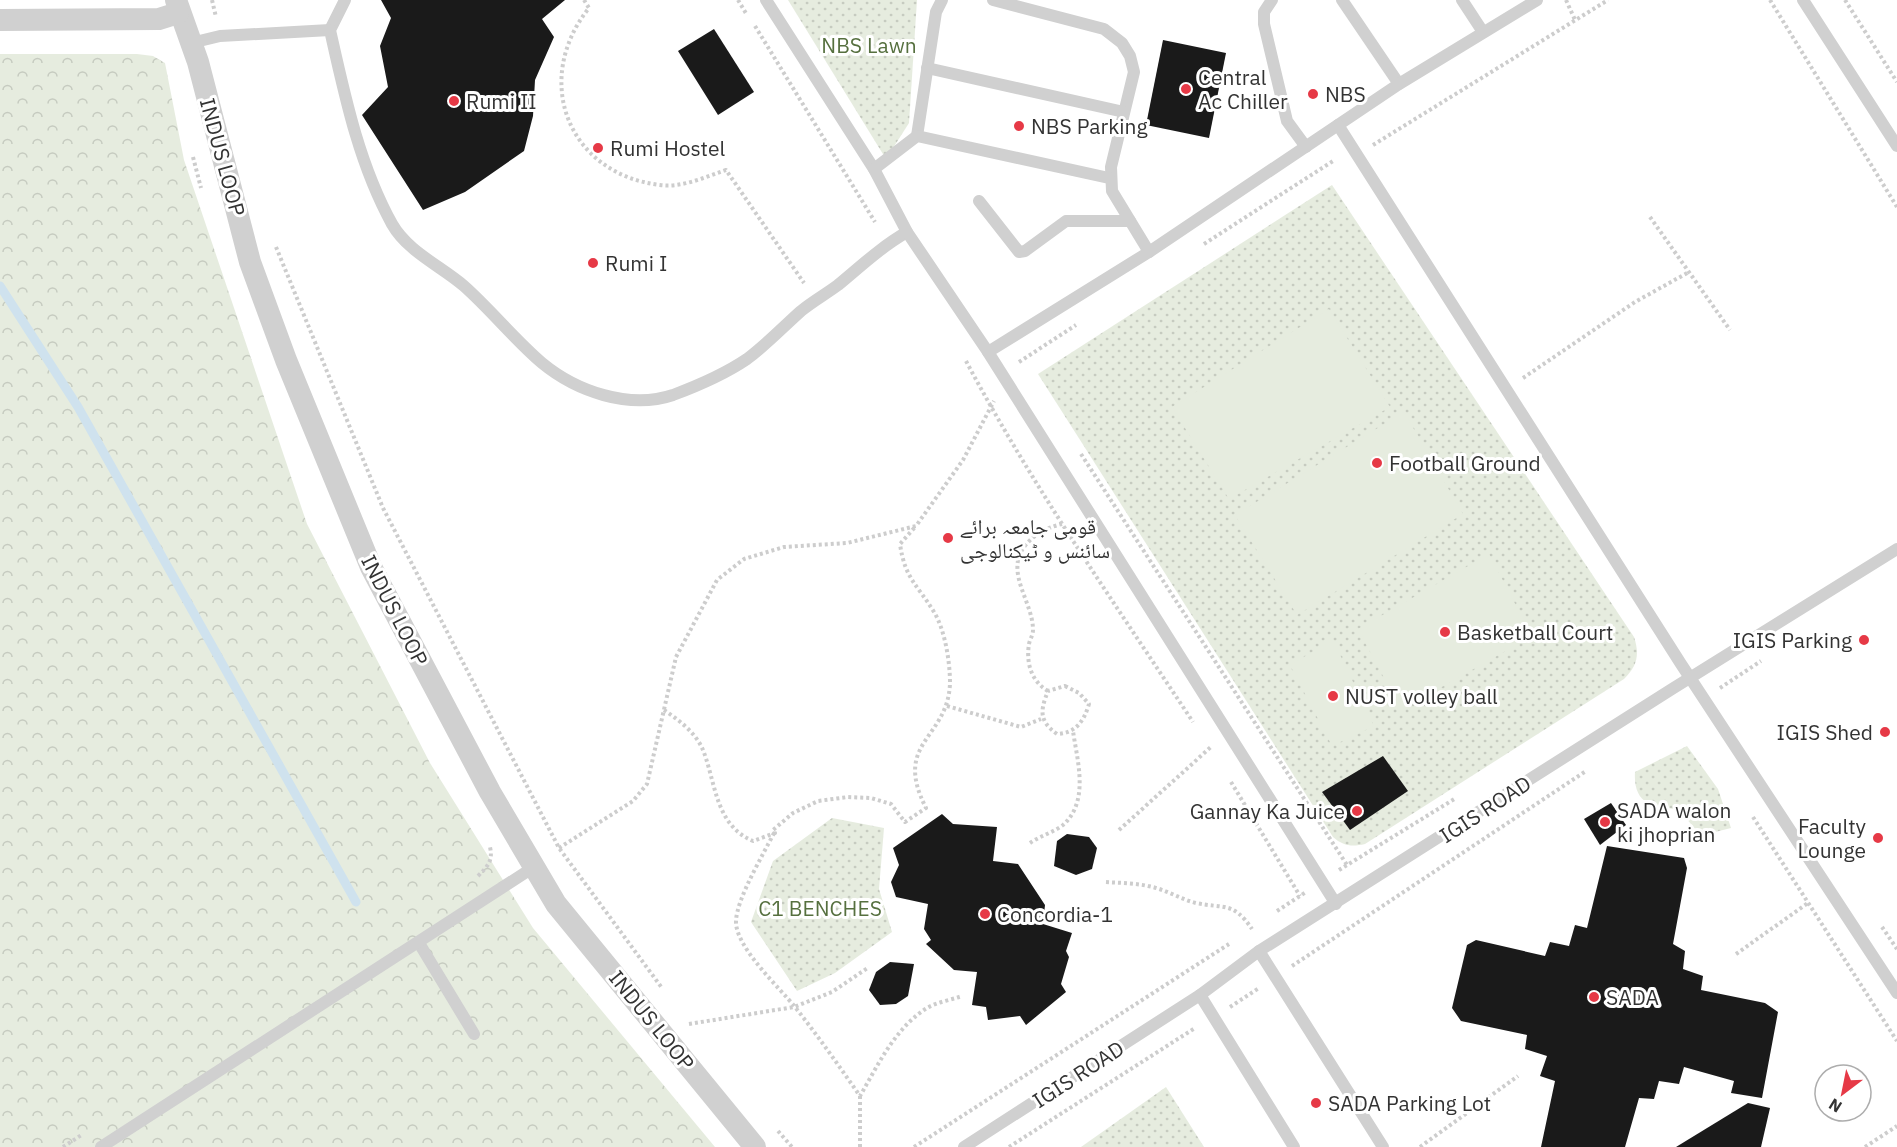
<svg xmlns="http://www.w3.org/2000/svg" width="1897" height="1147" font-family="'IBM Plex Sans','Noto Naskh Arabic',sans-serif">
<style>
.grass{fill:url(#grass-dots)}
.forest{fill:url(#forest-crowns)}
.pitch{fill:#e6ecdf}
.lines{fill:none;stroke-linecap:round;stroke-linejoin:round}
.stream{stroke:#cfe2ee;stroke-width:9}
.building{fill:#1a1a1a}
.path{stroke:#cdcdcd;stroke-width:4;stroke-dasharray:3 3;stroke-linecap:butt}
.service{stroke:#d0d0d0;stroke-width:12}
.minor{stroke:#d0d0d0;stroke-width:22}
.poi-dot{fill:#e63946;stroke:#fff;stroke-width:2}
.labels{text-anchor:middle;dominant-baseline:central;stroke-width:6;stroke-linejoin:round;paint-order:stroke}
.park-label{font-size:21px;fill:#56703f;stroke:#fff}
.poi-label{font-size:21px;fill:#333;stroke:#fff;text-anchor:start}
.street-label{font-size:21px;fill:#333;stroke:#fff}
</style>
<defs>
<pattern id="grass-dots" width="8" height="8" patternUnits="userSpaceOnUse" patternTransform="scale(1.5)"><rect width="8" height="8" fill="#e6ecdf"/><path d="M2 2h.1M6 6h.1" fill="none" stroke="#c6cbc0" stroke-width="1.8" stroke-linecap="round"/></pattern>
<pattern id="forest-crowns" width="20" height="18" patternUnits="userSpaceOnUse" patternTransform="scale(1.5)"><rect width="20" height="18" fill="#e6ecdf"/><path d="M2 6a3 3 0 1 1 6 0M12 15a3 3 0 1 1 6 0" fill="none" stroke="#c6cbc0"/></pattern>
</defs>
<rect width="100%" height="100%" fill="#fff"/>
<!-- grass -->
<g class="grass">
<path d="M788,0H917L909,123L886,159Z"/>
<path d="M1332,185L1634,637C1640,655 1637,666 1624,679L1365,844C1352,847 1343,846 1333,837L1038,374Z"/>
<path d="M1687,746L1718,789L1731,828L1715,832L1697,831L1678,809C1652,809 1633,803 1635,772Z"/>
<path d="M832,818L884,828L879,889L892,932L835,973L797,991L751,922L773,861Z"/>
<path d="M1166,1087L1204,1147H1081Z"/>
</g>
<!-- forest -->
<path class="forest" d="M0,54H137L153,56L165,63L184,160L307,524L430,763L533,928L715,1147H0Z"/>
<!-- pitch -->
<g class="pitch">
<path d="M1329,309L1390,407L1229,499L1172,407Z"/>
<path d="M1404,412L1463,514L1297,615L1235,515Z"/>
<path d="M1489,554L1532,636L1401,710L1358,629Z"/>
<path d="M1333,640L1374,726L1332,746L1290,665Z"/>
</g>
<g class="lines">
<!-- stream -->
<path class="stream" d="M0,286L78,407L356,902"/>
</g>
<!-- building -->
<g class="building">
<path d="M381,0H565L542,19L554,37L535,80L533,116L524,151L465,192L423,210L362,115L388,87L380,46L391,18Z"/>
<path d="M714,29L754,92L718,115L678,51Z"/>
<path d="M1163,40L1226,53L1209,138L1146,125Z"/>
<path d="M1383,756L1408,791L1350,830L1322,792Z"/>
<path d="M1611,803L1626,825L1600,845L1584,819Z"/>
<path d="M942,814L953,824L997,827L993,861L1018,864L1045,905L1043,924L1072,933L1066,951L1069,957L1061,984L1066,992L1026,1025L1020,1016L988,1020L986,1007L972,1005L977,972L954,970L926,944L931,940L924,929L928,904L896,897L891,882L899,865L893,848Z"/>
<path d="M1067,834L1089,837L1097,848L1092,869L1076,875L1054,866L1057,841Z"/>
<path d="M1607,846L1684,858L1687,868L1673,944L1685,951L1683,969L1703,976L1701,990L1765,1003L1778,1012L1762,1098L1731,1093L1734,1081L1684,1067L1679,1084L1659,1081L1654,1099L1639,1098L1625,1147H1541L1555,1081L1540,1076L1547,1056L1525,1049L1527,1035L1461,1021L1452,1008L1467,945L1476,940L1545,956L1550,942L1569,946L1575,925L1587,928Z"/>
<path d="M890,962L914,964L908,996L896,1004L880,1005L869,990L876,972Z"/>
<path d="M1748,1103L1770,1108L1761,1147H1676Z"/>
</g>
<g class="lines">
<!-- path -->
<g class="path">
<path d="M212,0L216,17"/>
<path d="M584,0L589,8C532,79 567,174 660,185C682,188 705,177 726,170L804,283"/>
<path d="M738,0L747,15"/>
<path d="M1566,0L1575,20"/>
<path d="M1770,0L1897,207"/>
<path d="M1845,0L1897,82"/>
<path d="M755,26L875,222"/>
<path d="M1373,145L1608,0"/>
<path d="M193,157L201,188"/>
<path d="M1650,217L1730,330"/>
<path d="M1204,244L1333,161"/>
<path d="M276,247L383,508L559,848L662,988"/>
<path d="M966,361C1033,487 1115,604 1193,722"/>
<path d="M1019,362L1076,325"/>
<path d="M1523,378L1635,302L1689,272"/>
<path d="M1081,454L1347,865"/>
<path d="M1065,686L1079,693L1089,704C1084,721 1076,733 1057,734C1039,721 1040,711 1048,691Z"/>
<path d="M1720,688L1761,661"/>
<path d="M1048,691C1031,681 1026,663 1029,644C1030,639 1033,635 1033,630C1033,602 1005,573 1024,547C1034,534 1046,528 1062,524"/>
<path d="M947,706L1021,727L1041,719"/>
<path d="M664,710C679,720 696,733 703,750C716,783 715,825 753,841L775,833L773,830L793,813L818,801L848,797L871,798L891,804L905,822L926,808C892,741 948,740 950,683C950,662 945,630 934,612C917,584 905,579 900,544L915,527"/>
<path d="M1231,782L1300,896"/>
<path d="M1753,817L1897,1041"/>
<path d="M1119,830L1212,746"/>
<path d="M774,833C763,855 737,898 736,921C735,947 780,988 795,1007C818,1036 839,1066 860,1096C878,1065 895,1028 927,1008C937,1002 951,1000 962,996"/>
<path d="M1030,843C1040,836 1054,832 1063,825C1090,801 1077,760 1073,731"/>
<path d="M559,848L633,801L647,784L676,657L717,580L744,559L784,547L847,543L916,526L963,460L994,401"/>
<path d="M1339,870L1456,798"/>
<path d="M478,876C488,866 493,861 490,847"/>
<path d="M1106,882C1120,883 1134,883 1148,886C1165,889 1180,899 1196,903C1224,909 1233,901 1252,929"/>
<path d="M1277,911L1306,892"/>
<path d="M1882,927L1897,949"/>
<path d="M1736,954L1808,903"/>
<path d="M1292,966L1586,771"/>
<path d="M1230,1007L1259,988"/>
<path d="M689,1024L794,1007L832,992L869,967"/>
<path d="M778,1131L792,1147"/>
<path d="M63,1147L83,1134"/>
<path d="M860,1147V1096"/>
<path d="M914,1147L1229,944"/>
<path d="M1009,1147L1195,1028"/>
<path d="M1420,1147L1518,1076"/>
<path d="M1865,1147L1897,1126"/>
</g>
<!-- service -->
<g class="service">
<path d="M345,0L330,30C345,97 359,164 392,224C408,252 441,266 464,286C491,310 514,339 542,363C576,391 629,410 673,395C697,386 725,374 747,359C766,345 783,327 801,311C813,301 826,294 838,285C861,266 881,247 907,232"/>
<path d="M766,0L874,169L907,232L988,352"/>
<path d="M993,0L1104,29L1122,43L1130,56L1134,72L1111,167L1112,191L1149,252"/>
<path d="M1272,0L1264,12V24L1287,121L1306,147"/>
<path d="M1342,0L1399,84"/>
<path d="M1462,0L1483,32"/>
<path d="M1803,0L1897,146"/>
<path d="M191,43L220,36L330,30"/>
<path d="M927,68L1124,112"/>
<path d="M1338,125L1399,84L1537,0"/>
<path d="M917,136L936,12L942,0"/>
<path d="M874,169L917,136L1109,178"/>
<path d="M979,201L1019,252L1025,251L1066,221H1130"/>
<path d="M1336,904L988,352L1149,252L1338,125L1681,664L1897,993"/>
<path d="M419,943L474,1034"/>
<path d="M1259,951L1383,1147"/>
<path d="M1200,995L1294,1147"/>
<path d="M101,1147L534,867"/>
<path d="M964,1147L1200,995L1259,951L1672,689L1897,549"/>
</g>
<!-- minor -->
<g class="minor">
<path d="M176,0L198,62L250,262L286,360L371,567L490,792L556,904L755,1147"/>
<path d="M0,20L159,19L178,13"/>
</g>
</g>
<!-- markers -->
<g class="poi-dot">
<circle cx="1186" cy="89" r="6"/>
<circle cx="1313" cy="94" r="6"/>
<circle cx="454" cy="101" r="6"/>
<circle cx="1019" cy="126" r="6"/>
<circle cx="598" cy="148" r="6"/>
<circle cx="593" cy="263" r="6"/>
<circle cx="1377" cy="463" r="6"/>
<circle cx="948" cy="538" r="6"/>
<circle cx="1445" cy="632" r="6"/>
<circle cx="1864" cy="640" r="6"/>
<circle cx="1333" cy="696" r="6"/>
<circle cx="1885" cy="732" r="6"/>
<circle cx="1357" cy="811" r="6"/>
<circle cx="1605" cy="822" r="6"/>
<circle cx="1878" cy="838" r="6"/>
<circle cx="985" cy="914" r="6"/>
<circle cx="1594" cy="997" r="6"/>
<circle cx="1316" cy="1103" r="6"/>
</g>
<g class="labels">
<!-- park labels -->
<g class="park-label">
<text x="869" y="45">NBS Lawn</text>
<text x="820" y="908">C1 BENCHES</text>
</g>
<!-- poi labels -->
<g class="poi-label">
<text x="1198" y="77">Central<tspan x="1198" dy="24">Ac Chiller</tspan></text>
<text x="1325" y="94">NBS</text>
<text x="466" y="101">Rumi II</text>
<text x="1031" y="126">NBS Parking</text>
<text x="610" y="148">Rumi Hostel</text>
<text x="605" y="263">Rumi I</text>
<text x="1389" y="463">Football Ground</text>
<text x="960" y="526">قومی جامعہ برائے<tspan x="960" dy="24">سائنس و ٹیکنالوجی</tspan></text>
<text x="1457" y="632">Basketball Court</text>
<text x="1852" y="640" text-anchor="end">IGIS Parking</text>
<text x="1345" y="696">NUST volley ball</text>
<text x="1873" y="732" text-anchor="end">IGIS Shed</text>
<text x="1617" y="810">SADA walon<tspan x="1617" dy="24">ki jhoprian</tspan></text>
<text x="1345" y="811" text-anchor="end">Gannay Ka Juice</text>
<text x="1866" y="826" text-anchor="end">Faculty<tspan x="1866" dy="24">Lounge</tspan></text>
<text x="997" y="914">Concordia-1</text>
<text x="1606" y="997">SADA</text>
<text x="1328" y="1103">SADA Parking Lot</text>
</g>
<!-- street labels -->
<g class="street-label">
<text transform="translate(223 157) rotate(75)">INDUS LOOP</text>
<text transform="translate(395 610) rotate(63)">INDUS LOOP</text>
<text transform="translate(1485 809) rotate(-33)">IGIS ROAD</text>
<text transform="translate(652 1020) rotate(51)">INDUS LOOP</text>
<text transform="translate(1078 1074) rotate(-33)">IGIS ROAD</text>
</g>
</g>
<!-- north arrow -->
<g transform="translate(1843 1093) rotate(212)"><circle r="28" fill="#ffffff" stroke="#adadad" stroke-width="1.5"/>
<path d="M0-4.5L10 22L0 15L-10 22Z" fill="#e63946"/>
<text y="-9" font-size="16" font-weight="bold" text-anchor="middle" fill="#333333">N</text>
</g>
</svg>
